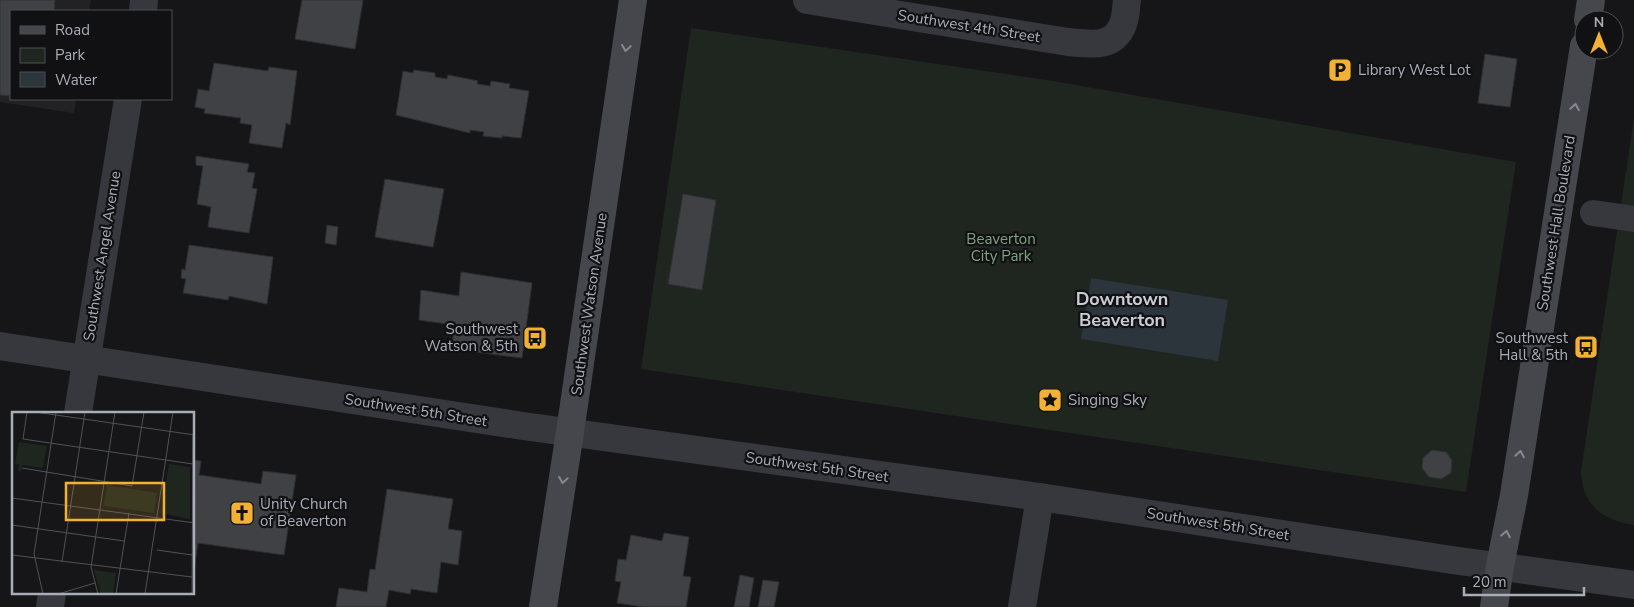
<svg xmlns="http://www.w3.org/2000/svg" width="1634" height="607" font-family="'Nunito Sans',sans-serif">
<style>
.built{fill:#222225}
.green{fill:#1e261f}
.water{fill:#2c353c}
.building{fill:#404145;stroke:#303034}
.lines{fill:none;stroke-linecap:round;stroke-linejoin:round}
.pedestrian{stroke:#37383d;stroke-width:26}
.minor{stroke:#37383d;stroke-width:28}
.tertiary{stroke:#37383d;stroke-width:28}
.secondary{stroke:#45474d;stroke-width:28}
.oneway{stroke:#858993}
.labels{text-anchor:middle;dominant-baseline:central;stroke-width:4.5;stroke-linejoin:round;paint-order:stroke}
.street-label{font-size:15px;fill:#a8adb8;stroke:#111113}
.poi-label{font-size:15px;fill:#a8adb8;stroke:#111113;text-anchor:start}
.park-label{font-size:15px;fill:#7fa381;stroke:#111113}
.quarter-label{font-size:18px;font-weight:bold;fill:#c9ccd4;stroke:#111113}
.inset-road{fill:none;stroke:#505258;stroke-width:1}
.view{fill:#f2b134;fill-opacity:0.15;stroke:#f2b134;stroke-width:2.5}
.inset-edge{fill:none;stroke:#a8adb8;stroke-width:2.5}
</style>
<rect width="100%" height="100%" fill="#161618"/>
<!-- built -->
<path class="built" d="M0,0H91L89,11H11V99H76L74,113L0,102Z"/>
<!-- green -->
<g class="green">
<path d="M691,28L1047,80L1516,162L1466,492L641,369Z"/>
<path d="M1634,118V525C1602,520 1582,505 1581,471Z"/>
</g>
<!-- water -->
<path class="water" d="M1091,278L1228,300L1218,361L1081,339Z"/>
<!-- building -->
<g class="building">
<path d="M0,0H55L54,11H11V96L0,95Z"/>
<path d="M302,0H363L355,49L295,39Z"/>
<path d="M1485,54L1517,59L1510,107L1478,103Z"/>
<path d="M214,63L268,71L269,67L297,71L290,125L286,123L282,148L249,143L252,125L240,123L241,118L204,113L205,109L195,107L198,89L209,91Z"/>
<path d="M414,70L435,73V77L447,79L448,75L478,81L477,84L490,86L491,81L510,84L509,88L529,91L521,138L502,136V138L483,136L484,132L470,130V133L396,115L403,71L413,73Z"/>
<path d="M196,156L249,164L247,172L255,173L252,188L257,189L249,233L208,227L211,207L197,204L203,166L196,165Z"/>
<path d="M385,179L444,189L433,247L375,237Z"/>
<path d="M683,194L716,200L702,290L668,284Z"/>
<path d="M327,225L338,227L336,245L325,243Z"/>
<path d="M189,245L273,257L267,304L229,296L228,300L183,293L186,279L181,278L182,269L185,270Z"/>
<path d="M461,272L532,283L522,358L452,349L454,325L419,320L421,290L459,296Z"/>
<path d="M1432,450L1446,452L1452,460L1451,473L1441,479L1429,477L1422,468L1423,458Z"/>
<path d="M194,460L201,461L199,475L261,484L263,471L296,475L284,555L198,543L194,571Z"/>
<path d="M387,489L453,499L448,529L462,531L458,565L441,562L437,593L411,589L410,594L389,590L386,607H336L339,588L367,592L370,569L375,570Z"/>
<path d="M664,533L689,537L683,576L691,577L686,607H644L617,603L621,582L615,581L618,559L626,560L631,535L662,541Z"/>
<path d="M740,575L754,578L749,607H734Z"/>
<path d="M763,580L779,582L774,607H758Z"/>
</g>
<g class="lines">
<!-- pedestrian -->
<path class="pedestrian" d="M1593,213L1634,219"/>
<!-- minor -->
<g class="minor">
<path d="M807,0L1068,42C1089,44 1114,49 1123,24C1126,17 1126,7 1127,0"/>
<path d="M143,11L144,0"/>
<path d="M78,413L128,99"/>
<path d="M50,607L52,593"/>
<path d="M1022,607L1040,497"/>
</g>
<!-- tertiary -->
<path class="tertiary" d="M0,346L523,426L1040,497L1452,560L1634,585"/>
<!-- secondary -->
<g class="secondary">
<path d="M1588,20L1591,0"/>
<path d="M543,607L570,432L633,0"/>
<path d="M1494,607L1500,566L1514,495L1584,46"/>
</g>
</g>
<!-- one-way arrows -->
<defs><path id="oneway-chevron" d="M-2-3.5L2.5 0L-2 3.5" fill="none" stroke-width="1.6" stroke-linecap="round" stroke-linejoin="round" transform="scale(1.25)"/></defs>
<g class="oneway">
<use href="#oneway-chevron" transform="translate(626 48) rotate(98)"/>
<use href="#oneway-chevron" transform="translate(1575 107) rotate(-81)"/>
<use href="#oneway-chevron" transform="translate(1520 454) rotate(-81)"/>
<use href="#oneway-chevron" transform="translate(563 480) rotate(99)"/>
<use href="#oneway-chevron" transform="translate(1506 534) rotate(-79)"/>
</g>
<!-- icons -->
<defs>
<g id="parking-square" transform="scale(1.25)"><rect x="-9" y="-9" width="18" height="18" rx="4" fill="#f2b134" stroke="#111113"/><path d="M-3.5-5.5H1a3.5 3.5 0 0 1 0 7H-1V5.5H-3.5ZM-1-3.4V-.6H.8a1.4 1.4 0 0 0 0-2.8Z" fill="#111"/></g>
<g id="bus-square" transform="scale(1.25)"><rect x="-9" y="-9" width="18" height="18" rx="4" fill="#f2b134" stroke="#111113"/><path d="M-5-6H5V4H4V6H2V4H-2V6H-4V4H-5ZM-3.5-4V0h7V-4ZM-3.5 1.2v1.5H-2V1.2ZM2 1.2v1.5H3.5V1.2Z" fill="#111"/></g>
<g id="sight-square" transform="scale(1.25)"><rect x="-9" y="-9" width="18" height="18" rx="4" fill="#f2b134" stroke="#111113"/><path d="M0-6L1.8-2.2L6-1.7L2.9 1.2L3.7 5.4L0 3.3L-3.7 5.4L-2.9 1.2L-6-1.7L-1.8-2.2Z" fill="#111"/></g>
<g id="church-square" transform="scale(1.25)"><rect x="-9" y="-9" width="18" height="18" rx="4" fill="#f2b134" stroke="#111113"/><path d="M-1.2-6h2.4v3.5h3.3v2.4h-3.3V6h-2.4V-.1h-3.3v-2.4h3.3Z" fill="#111"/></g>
</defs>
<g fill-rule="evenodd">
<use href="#parking-square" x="1340" y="70"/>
<use href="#bus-square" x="535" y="338"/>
<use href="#bus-square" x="1586" y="347"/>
<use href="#sight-square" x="1050" y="400"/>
<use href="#church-square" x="242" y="513"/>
</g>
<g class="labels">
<!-- street labels -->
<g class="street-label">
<text transform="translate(969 26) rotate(9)">Southwest 4th Street</text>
<text transform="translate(1556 223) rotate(-81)">Southwest Hall Boulevard</text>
<text transform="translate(102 256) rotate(-81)">Southwest Angel Avenue</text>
<text transform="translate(589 304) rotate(-82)">Southwest Watson Avenue</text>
<text transform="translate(416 410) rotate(9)">Southwest 5th Street</text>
<text transform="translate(817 467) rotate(8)">Southwest 5th Street</text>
<text transform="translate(1218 524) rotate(9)">Southwest 5th Street</text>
</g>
<!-- poi labels -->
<g class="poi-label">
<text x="1358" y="70">Library West Lot</text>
<text x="518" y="329" text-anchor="end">Southwest<tspan x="518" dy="17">Watson &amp; 5th</tspan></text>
<text x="1568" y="338" text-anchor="end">Southwest<tspan x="1568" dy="17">Hall &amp; 5th</tspan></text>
<text x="1068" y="400">Singing Sky</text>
<text x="260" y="504">Unity Church<tspan x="260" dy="17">of Beaverton</tspan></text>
</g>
<!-- park labels -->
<g class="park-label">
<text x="1001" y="239">Beaverton<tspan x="1001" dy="17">City Park</tspan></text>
</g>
<!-- quarter labels -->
<g class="quarter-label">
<text x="1122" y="299">Downtown<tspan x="1122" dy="21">Beaverton</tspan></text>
</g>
</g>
<!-- overview -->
<g transform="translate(12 412)">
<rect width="182" height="182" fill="#161618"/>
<path d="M7,30L35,34L31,56L10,53L9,60L6,59L7,53L3,52ZM157,52L178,55V107L149,101ZM95,73L145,81L142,101L92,94ZM82,158L104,161L101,182H89Z" fill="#1e261f"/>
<path class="inset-road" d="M15,0L11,27L181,52M23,0L183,23M10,56L120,74L132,0M0,86L183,111M0,113L112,129M145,138L180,143M0,143L180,165M50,150L73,0M31,182L22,142L44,0M46,182L83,171M86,182L79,155L103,0M104,182L117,101M133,182L161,0M180,182L181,24"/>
<path class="view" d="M54,71H152V108H54Z"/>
<rect width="182" height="182" class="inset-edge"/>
</g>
<!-- legend -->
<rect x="10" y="10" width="162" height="90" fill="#111113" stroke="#4d4f55"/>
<rect x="20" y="26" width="25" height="8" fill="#45474d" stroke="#4d4f55"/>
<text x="55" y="35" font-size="15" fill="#a8adb8">Road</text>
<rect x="20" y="48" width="25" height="15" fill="#1e261f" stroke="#4d4f55"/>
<text x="55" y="60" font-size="15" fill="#a8adb8">Park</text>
<rect x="20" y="72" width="25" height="15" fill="#2c353c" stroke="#4d4f55"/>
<text x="55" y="85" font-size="15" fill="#a8adb8">Water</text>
<!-- north arrow -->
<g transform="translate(1599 35)"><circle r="24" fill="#111113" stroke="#4d4f55"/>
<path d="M0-4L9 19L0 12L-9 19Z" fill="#f2b134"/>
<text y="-8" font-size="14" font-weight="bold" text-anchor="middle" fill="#a8adb8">N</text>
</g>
<!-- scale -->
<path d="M1464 587v8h120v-8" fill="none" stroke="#a8adb8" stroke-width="2.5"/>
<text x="1472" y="587" font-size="15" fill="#a8adb8" stroke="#111113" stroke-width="4" paint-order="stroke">20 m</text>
</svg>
